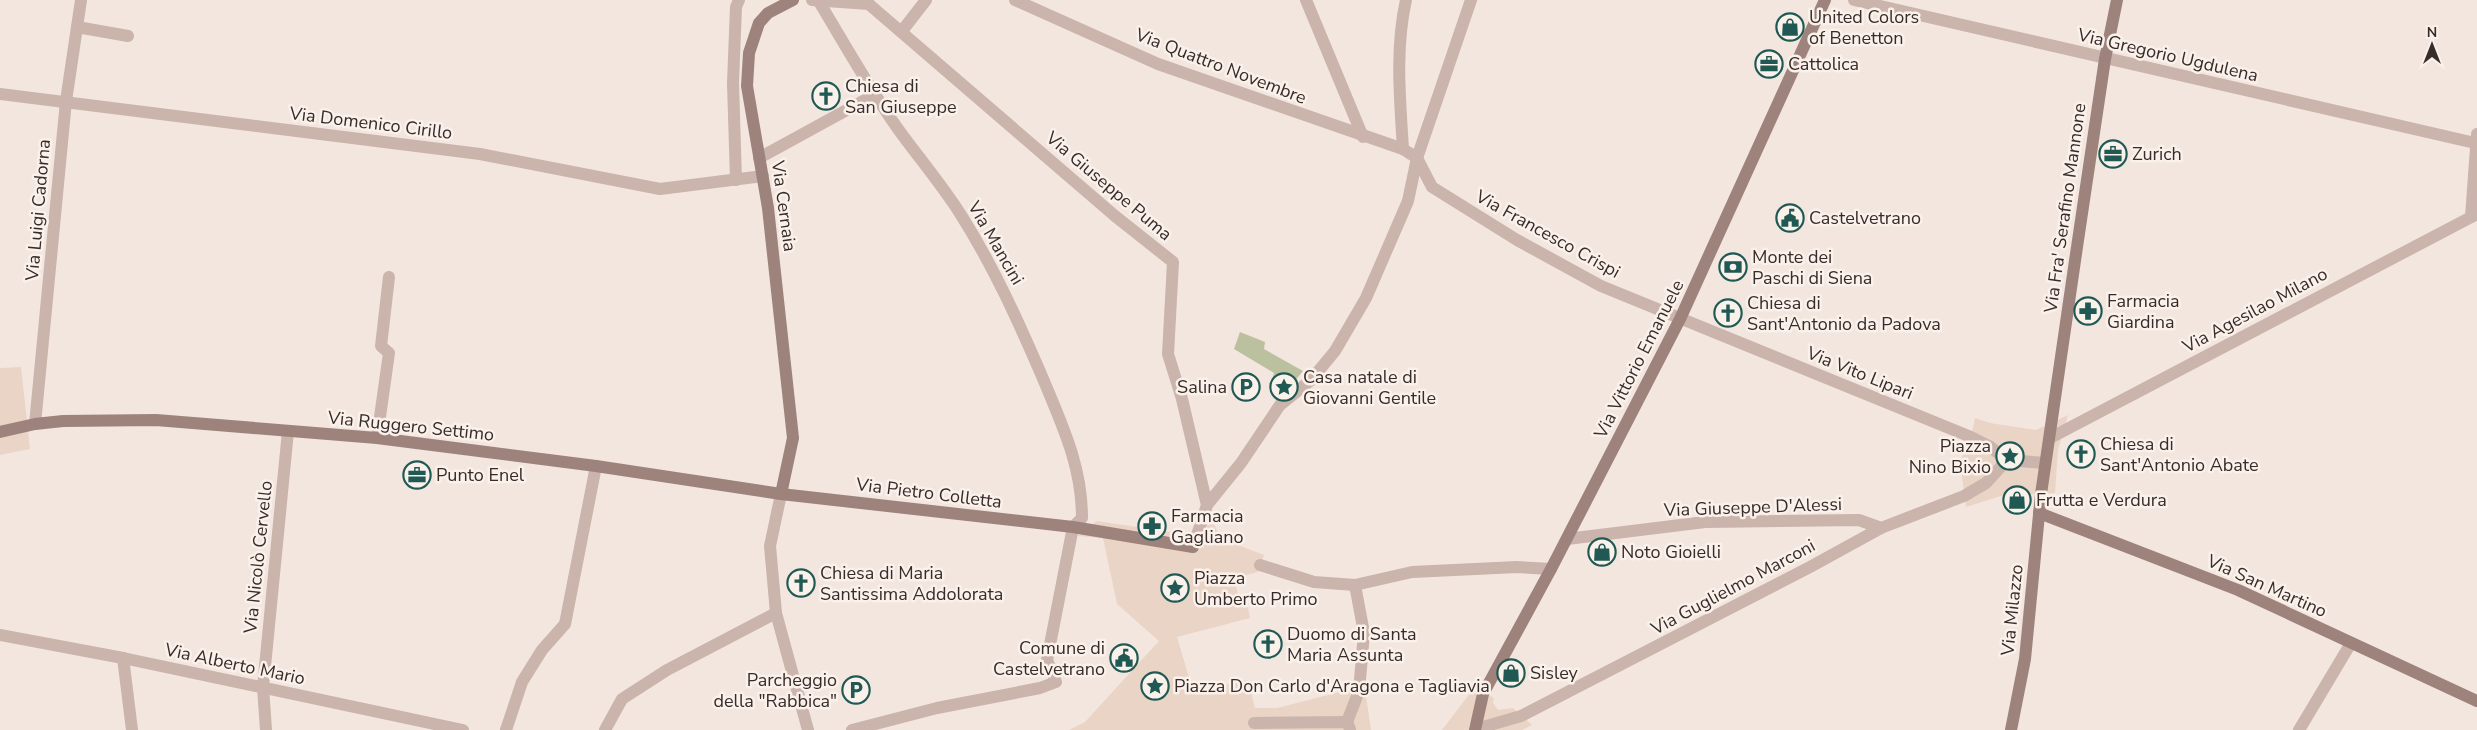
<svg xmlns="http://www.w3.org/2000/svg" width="2477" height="730" font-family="'Nunito Sans',sans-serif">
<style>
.garden{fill:#bbc19f}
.plaza{fill:#ead4c6}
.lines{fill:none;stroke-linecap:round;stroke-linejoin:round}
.street{stroke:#cab4ab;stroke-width:12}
.secondary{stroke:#9e827c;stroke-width:12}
.labels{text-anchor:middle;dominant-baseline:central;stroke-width:5;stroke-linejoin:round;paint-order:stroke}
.poi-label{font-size:18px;fill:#382c2a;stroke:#faf1eb;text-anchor:start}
.street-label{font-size:18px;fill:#382c2a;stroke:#faf1eb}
</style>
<rect width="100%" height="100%" fill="#f2e6df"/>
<!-- garden -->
<path class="garden" d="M1240,332L1265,342L1264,349L1303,371L1288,389L1272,380L1274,373L1234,349Z"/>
<!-- plaza -->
<g class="plaza">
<path d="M21,367L30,449L0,455V368Z"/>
<path d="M2068,415L2058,450L2055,493L2001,496L1966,507L1960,462L1971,437L1975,418L1990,423L2036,430Z"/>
<path d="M1097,521L1185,534L1213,523L1222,539L1264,555L1258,572L1234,578L1239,599L1246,597L1250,618L1177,637L1193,691L1248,680L1255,708H1277L1352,689L1366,696L1371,730H1069L1085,722L1159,641L1117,604L1103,538L1077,536Z"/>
<path d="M1474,688L1494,698L1493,703L1498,710L1513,708L1532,725L1522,730H1442Z"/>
</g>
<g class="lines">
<!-- street -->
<g class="street">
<path d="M812,0L869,4"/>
<path d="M818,0C844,43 869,88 898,129C919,158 942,185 961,215C994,267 1019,323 1044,381C1063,427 1082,467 1082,518L1073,527L1047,660L1056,682L1040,688L937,708L852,730"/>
<path d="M864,0L1115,216L1173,262L1168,354L1182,399L1207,505L1193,547"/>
<path d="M1015,0L1158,64L1403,149L1417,158L1432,187L1517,240L1601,286L1971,437L1989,446L2007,460"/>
<path d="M1306,0L1363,137"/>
<path d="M1854,0L2475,143"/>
<path d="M77,27L128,36"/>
<path d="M902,31L926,0"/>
<path d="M0,94L480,154L660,189L763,176"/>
<path d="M1403,149C1400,99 1395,49 1406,0"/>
<path d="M759,158L876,94"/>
<path d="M736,180L733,83L736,7L739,0"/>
<path d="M2471,217L2477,134"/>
<path d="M35,424L66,101L81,0"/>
<path d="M377,438L389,353L381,346L389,277"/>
<path d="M2050,438L2477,214"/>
<path d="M2007,460L2045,463"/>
<path d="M781,494L770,546L776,613L808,730"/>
<path d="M1207,505L1241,463L1280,405L1311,380L1335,351L1366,298L1408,201L1417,158L1471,0"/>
<path d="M1567,539L1705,522L1859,520L1881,528"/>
<path d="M1260,565L1314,582L1355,585L1412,572L1517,567L1551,569"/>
<path d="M0,635L123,658L463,730"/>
<path d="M123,658L132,730"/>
<path d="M1347,722L1359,691L1364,633L1355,585"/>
<path d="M1254,723L1347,722L1350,729"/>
<path d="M1476,729L1521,716L1810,567L1881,528L1964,496L1986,483L2007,460"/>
<path d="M266,730L263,687L288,431"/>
<path d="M506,730L522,682L542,650L565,624L596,466"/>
<path d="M605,730L622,699L667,670L776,613"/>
<path d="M2299,730L2351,643"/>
</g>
<!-- secondary -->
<g class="secondary">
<path d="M0,432L35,424L63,421L156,420L377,438L596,466L781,494L1073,527L1193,547"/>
<path d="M781,494L793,438L768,208L747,86L749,53L759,23L768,13L793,0"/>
<path d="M2039,513L2238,590L2477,701"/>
<path d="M1475,730L1483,694L1551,569L1680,319L1825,0"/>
<path d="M2011,730L2025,659L2041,494L2077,247L2105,59L2117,0"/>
</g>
</g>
<!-- icons -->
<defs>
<g id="shop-ring" transform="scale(1.4375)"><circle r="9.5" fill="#faf1eb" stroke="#205953" stroke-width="1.5"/><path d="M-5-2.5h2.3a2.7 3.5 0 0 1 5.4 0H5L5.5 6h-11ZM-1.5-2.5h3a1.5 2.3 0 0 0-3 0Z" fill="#205953"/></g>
<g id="office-ring" transform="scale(1.4375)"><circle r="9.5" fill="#faf1eb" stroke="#205953" stroke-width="1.5"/><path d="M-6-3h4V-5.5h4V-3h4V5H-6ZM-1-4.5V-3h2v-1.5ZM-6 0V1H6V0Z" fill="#205953"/></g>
<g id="church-ring" transform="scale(1.4375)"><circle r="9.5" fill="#faf1eb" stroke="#205953" stroke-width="1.5"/><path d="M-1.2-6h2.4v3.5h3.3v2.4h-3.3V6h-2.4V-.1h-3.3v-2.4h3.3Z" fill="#205953"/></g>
<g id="civic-ring" transform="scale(1.4375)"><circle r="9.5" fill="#faf1eb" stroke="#205953" stroke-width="1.5"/><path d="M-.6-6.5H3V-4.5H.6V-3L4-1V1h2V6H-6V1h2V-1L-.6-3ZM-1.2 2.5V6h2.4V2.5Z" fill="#205953"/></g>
<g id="bank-ring" transform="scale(1.4375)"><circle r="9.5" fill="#faf1eb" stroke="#205953" stroke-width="1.5"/><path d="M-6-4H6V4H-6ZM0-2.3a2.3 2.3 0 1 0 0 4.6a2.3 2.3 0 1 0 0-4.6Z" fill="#205953"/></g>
<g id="pharmacy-ring" transform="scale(1.4375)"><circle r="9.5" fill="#faf1eb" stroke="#205953" stroke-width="1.5"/><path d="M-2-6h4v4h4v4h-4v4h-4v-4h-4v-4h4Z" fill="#205953"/></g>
<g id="parking-ring" transform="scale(1.4375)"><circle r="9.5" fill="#faf1eb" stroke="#205953" stroke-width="1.5"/><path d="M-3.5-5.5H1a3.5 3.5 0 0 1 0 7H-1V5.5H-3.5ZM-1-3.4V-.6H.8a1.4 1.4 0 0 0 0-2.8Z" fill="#205953"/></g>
<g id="sight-ring" transform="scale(1.4375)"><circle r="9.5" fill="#faf1eb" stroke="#205953" stroke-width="1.5"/><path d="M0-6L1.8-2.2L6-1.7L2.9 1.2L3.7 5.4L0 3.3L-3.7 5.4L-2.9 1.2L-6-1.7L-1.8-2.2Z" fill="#205953"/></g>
</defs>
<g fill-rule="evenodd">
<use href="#shop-ring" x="1790" y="27"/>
<use href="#office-ring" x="1769" y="64"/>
<use href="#church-ring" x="826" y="96"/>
<use href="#office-ring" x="2113" y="154"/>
<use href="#civic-ring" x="1790" y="218"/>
<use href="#bank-ring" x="1733" y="267"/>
<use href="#pharmacy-ring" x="2088" y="311"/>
<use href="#church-ring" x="1728" y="313"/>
<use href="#parking-ring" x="1246" y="387"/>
<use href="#sight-ring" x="1284" y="387"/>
<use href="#church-ring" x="2081" y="454"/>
<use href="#sight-ring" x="2010" y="456"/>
<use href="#office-ring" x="417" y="475"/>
<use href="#shop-ring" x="2017" y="500"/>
<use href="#pharmacy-ring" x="1152" y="526"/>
<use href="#shop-ring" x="1602" y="552"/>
<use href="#church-ring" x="801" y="583"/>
<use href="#sight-ring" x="1175" y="588"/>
<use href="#church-ring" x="1268" y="644"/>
<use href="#civic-ring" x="1124" y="658"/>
<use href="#shop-ring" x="1511" y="673"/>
<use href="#sight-ring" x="1155" y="686"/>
<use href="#parking-ring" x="856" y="690"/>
</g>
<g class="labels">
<!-- poi labels -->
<g class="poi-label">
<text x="1809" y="17">United Colors<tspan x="1809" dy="21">of Benetton</tspan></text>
<text x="1788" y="64">Cattolica</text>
<text x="845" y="86">Chiesa di<tspan x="845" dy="21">San Giuseppe</tspan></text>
<text x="2132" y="154">Zurich</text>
<text x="1809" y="218">Castelvetrano</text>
<text x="1752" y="257">Monte dei<tspan x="1752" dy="21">Paschi di Siena</tspan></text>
<text x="2107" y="301">Farmacia<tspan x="2107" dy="21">Giardina</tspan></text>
<text x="1747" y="303">Chiesa di<tspan x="1747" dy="21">Sant'Antonio da Padova</tspan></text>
<text x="1303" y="377">Casa natale di<tspan x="1303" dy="21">Giovanni Gentile</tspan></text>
<text x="1227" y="387" text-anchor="end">Salina</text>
<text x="2100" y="444">Chiesa di<tspan x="2100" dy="21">Sant'Antonio Abate</tspan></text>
<text x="1991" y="446" text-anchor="end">Piazza<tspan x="1991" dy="21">Nino Bixio</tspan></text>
<text x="436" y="475">Punto Enel</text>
<text x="2036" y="500">Frutta e Verdura</text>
<text x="1171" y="516">Farmacia<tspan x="1171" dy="21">Gagliano</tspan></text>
<text x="1621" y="552">Noto Gioielli</text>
<text x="820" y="573">Chiesa di Maria<tspan x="820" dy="21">Santissima Addolorata</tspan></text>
<text x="1194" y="578">Piazza<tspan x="1194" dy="21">Umberto Primo</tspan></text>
<text x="1287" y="634">Duomo di Santa<tspan x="1287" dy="21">Maria Assunta</tspan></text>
<text x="1105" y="648" text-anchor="end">Comune di<tspan x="1105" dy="21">Castelvetrano</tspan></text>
<text x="1530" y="673">Sisley</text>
<text x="837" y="680" text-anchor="end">Parcheggio<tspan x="837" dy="21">della "Rabbica"</tspan></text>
<text x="1174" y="686">Piazza Don Carlo d'Aragona e Tagliavia</text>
</g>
<!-- street labels -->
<g class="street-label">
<text transform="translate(2168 55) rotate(13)">Via Gregorio Ugdulena</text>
<text transform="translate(1221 66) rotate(21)">Via Quattro Novembre</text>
<text transform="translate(371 123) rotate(7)">Via Domenico Cirillo</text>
<text transform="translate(1109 186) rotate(40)">Via Giuseppe Puma</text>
<text transform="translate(784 206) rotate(82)">Via Cernaia</text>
<text transform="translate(2065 208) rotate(-82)">Via Fra' Serafino Mannone</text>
<text transform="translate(38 210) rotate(-85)">Via Luigi Cadorna</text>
<text transform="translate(1548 234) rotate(29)">Via Francesco Crispi</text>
<text transform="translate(996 243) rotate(60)">Via Mancini</text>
<text transform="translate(2255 310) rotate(-28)">Via Agesilao Milano</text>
<text transform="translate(1639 359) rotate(-63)">Via Vittorio Emanuele</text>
<text transform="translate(1860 373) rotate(22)">Via Vito Lipari</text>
<text transform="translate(411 426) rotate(6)">Via Ruggero Settimo</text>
<text transform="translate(929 493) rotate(7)">Via Pietro Colletta</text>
<text transform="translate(1753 507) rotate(-2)">Via Giuseppe D'Alessi</text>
<text transform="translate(258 557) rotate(-84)">Via Nicolò Cervello</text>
<text transform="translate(2267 586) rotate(24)">Via San Martino</text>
<text transform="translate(1733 587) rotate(-28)">Via Guglielmo Marconi</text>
<text transform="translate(2012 610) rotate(-84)">Via Milazzo</text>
<text transform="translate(235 664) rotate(12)">Via Alberto Mario</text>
</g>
</g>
<!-- north arrow -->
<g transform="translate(2432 45)" stroke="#faf1eb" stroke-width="4" paint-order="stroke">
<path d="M0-4L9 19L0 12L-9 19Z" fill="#382c2a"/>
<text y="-8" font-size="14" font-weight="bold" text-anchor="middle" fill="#382c2a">N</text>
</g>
</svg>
